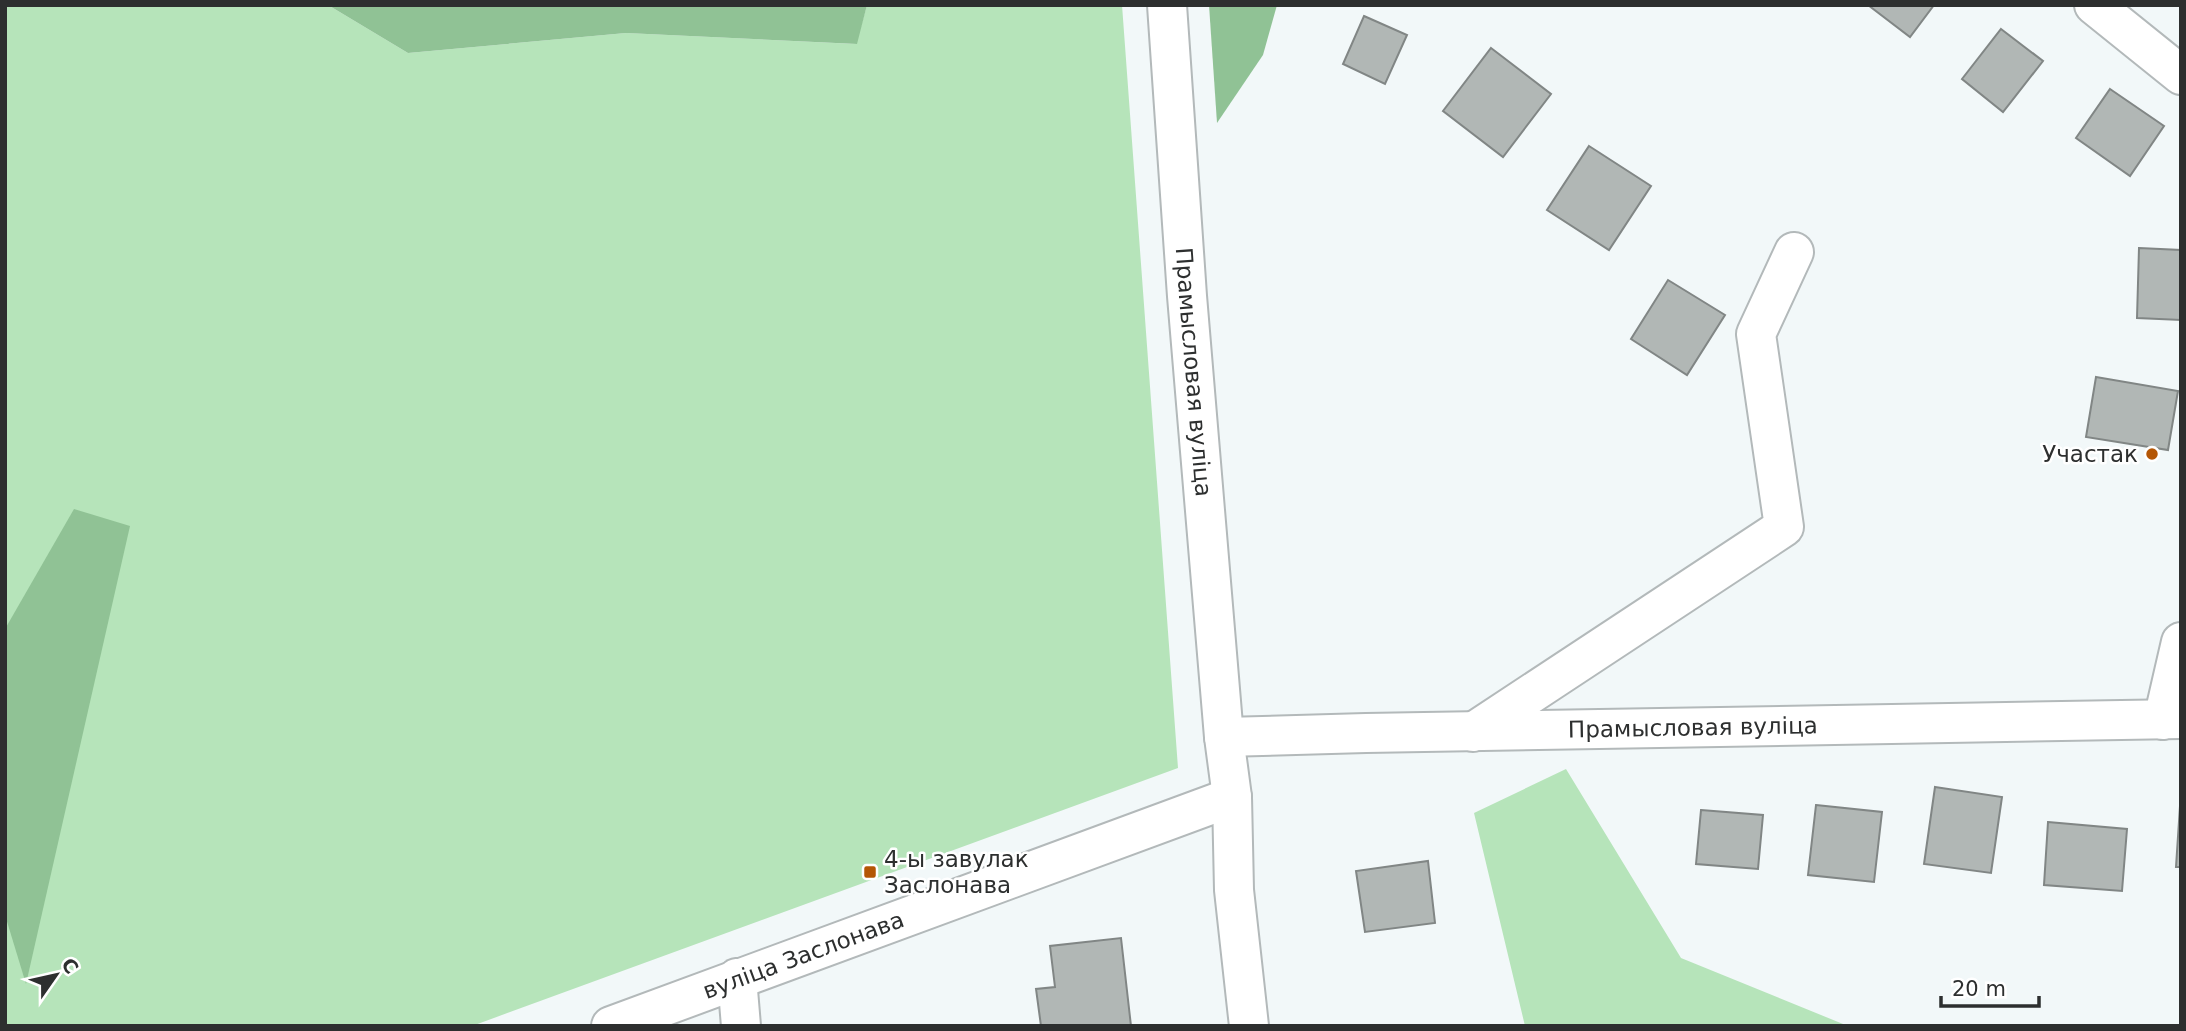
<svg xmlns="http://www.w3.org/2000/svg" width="2186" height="1031" font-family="'DejaVu Sans',sans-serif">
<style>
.green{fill:#b6e4ba}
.forest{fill:#90c295}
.building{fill:#b1b7b5;stroke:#818685;stroke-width:2}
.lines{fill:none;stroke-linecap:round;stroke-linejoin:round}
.minor-casing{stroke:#b3b9ba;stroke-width:42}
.minor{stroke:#fff;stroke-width:38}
.poi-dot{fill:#b45605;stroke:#fff;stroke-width:2.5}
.labels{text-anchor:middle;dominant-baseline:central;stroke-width:5;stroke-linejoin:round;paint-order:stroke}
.street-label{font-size:23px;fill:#2d2f2f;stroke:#fff}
.poi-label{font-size:23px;fill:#2d2f2f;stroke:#fff;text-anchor:end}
</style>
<rect width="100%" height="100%" fill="#f2f8f9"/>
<!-- green -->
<g class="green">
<path d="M5,5H328L408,53L626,33L856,44L867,5H1122L1178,768L472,1026H5Z"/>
<path d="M1566,769L1681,958L1848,1026H1525L1474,813Z"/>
</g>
<!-- forest -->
<g class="forest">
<path d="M328,5H867L857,44L626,33L408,53Z"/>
<path d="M1209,5H1277L1263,55L1217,123Z"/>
<path d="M74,509L130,526L26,984L5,915V629Z"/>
</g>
<!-- building -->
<g class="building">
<path d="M1868,5H1934L1910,37Z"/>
<path d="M1364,16L1407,35L1385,84L1343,64Z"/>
<path d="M2001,29L2043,61L2003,112L1962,79Z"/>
<path d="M1491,48L1551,94L1503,157L1443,111Z"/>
<path d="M2110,89L2164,126L2130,176L2076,138Z"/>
<path d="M1589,146L1651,186L1609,250L1547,210Z"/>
<path d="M2139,248L2181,250V320L2137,318Z"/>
<path d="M1668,280L1725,315L1687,375L1631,339Z"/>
<path d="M2096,377L2178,391L2168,450L2086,437Z"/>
<path d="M1935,787L2002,797L1991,873L1924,864Z"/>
<path d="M1816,805L1882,812L1874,882L1808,875Z"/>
<path d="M2180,806H2181V867H2176Z"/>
<path d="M1701,810L1763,815L1758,869L1696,864Z"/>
<path d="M2048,822L2127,829L2122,891L2044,885Z"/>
<path d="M1428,861L1435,923L1365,932L1356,871Z"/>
<path d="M1121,938L1131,1026H1041L1036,989L1055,987L1050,946Z"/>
</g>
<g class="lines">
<!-- minor casing -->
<g class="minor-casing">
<g id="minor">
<path id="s1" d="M1167,5L1187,296L1224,737L1232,797L1234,890L1249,1026"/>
<path d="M2094,5L2181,75"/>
<path d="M2163,720L2181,642"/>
<path d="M1473,732L1784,527L1756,334L1794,252"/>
<path id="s2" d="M1224,737L1366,733L2181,719"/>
<path d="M737,978L741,1026"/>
<path id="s3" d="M611,1026L1232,797"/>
</g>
</g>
<!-- minor -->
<use href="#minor" class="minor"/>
</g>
<!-- markers -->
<g class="poi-dot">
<circle cx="2152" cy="454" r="7"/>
<rect x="863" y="865" width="14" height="14" rx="3.5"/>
</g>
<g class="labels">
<!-- street labels -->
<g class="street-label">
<text stroke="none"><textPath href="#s1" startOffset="368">Прамысловая вуліца</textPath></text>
<text stroke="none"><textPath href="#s2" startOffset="469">Прамысловая вуліца</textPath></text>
<text stroke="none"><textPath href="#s3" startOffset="205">вуліца Заслонава</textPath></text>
</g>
<!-- poi labels -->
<g class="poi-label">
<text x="2138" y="454">Участак</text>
<text x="884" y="859" text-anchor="start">4-ы завулак<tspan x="884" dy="26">Заслонава</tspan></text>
</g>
</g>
<!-- border -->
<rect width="2186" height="1031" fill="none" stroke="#2d2f2f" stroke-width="14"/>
<!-- north arrow -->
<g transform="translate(56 975) rotate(56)" stroke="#ffffff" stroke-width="5" paint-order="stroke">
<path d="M0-5L12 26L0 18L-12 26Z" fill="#2d2f2f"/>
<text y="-10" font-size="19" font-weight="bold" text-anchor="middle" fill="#2d2f2f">С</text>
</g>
<!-- scale -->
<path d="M1941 996v10h98v-10" fill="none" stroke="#2d2f2f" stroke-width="3.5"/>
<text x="1952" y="996" font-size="21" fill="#2d2f2f" stroke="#ffffff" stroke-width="5" paint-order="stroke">20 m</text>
</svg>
